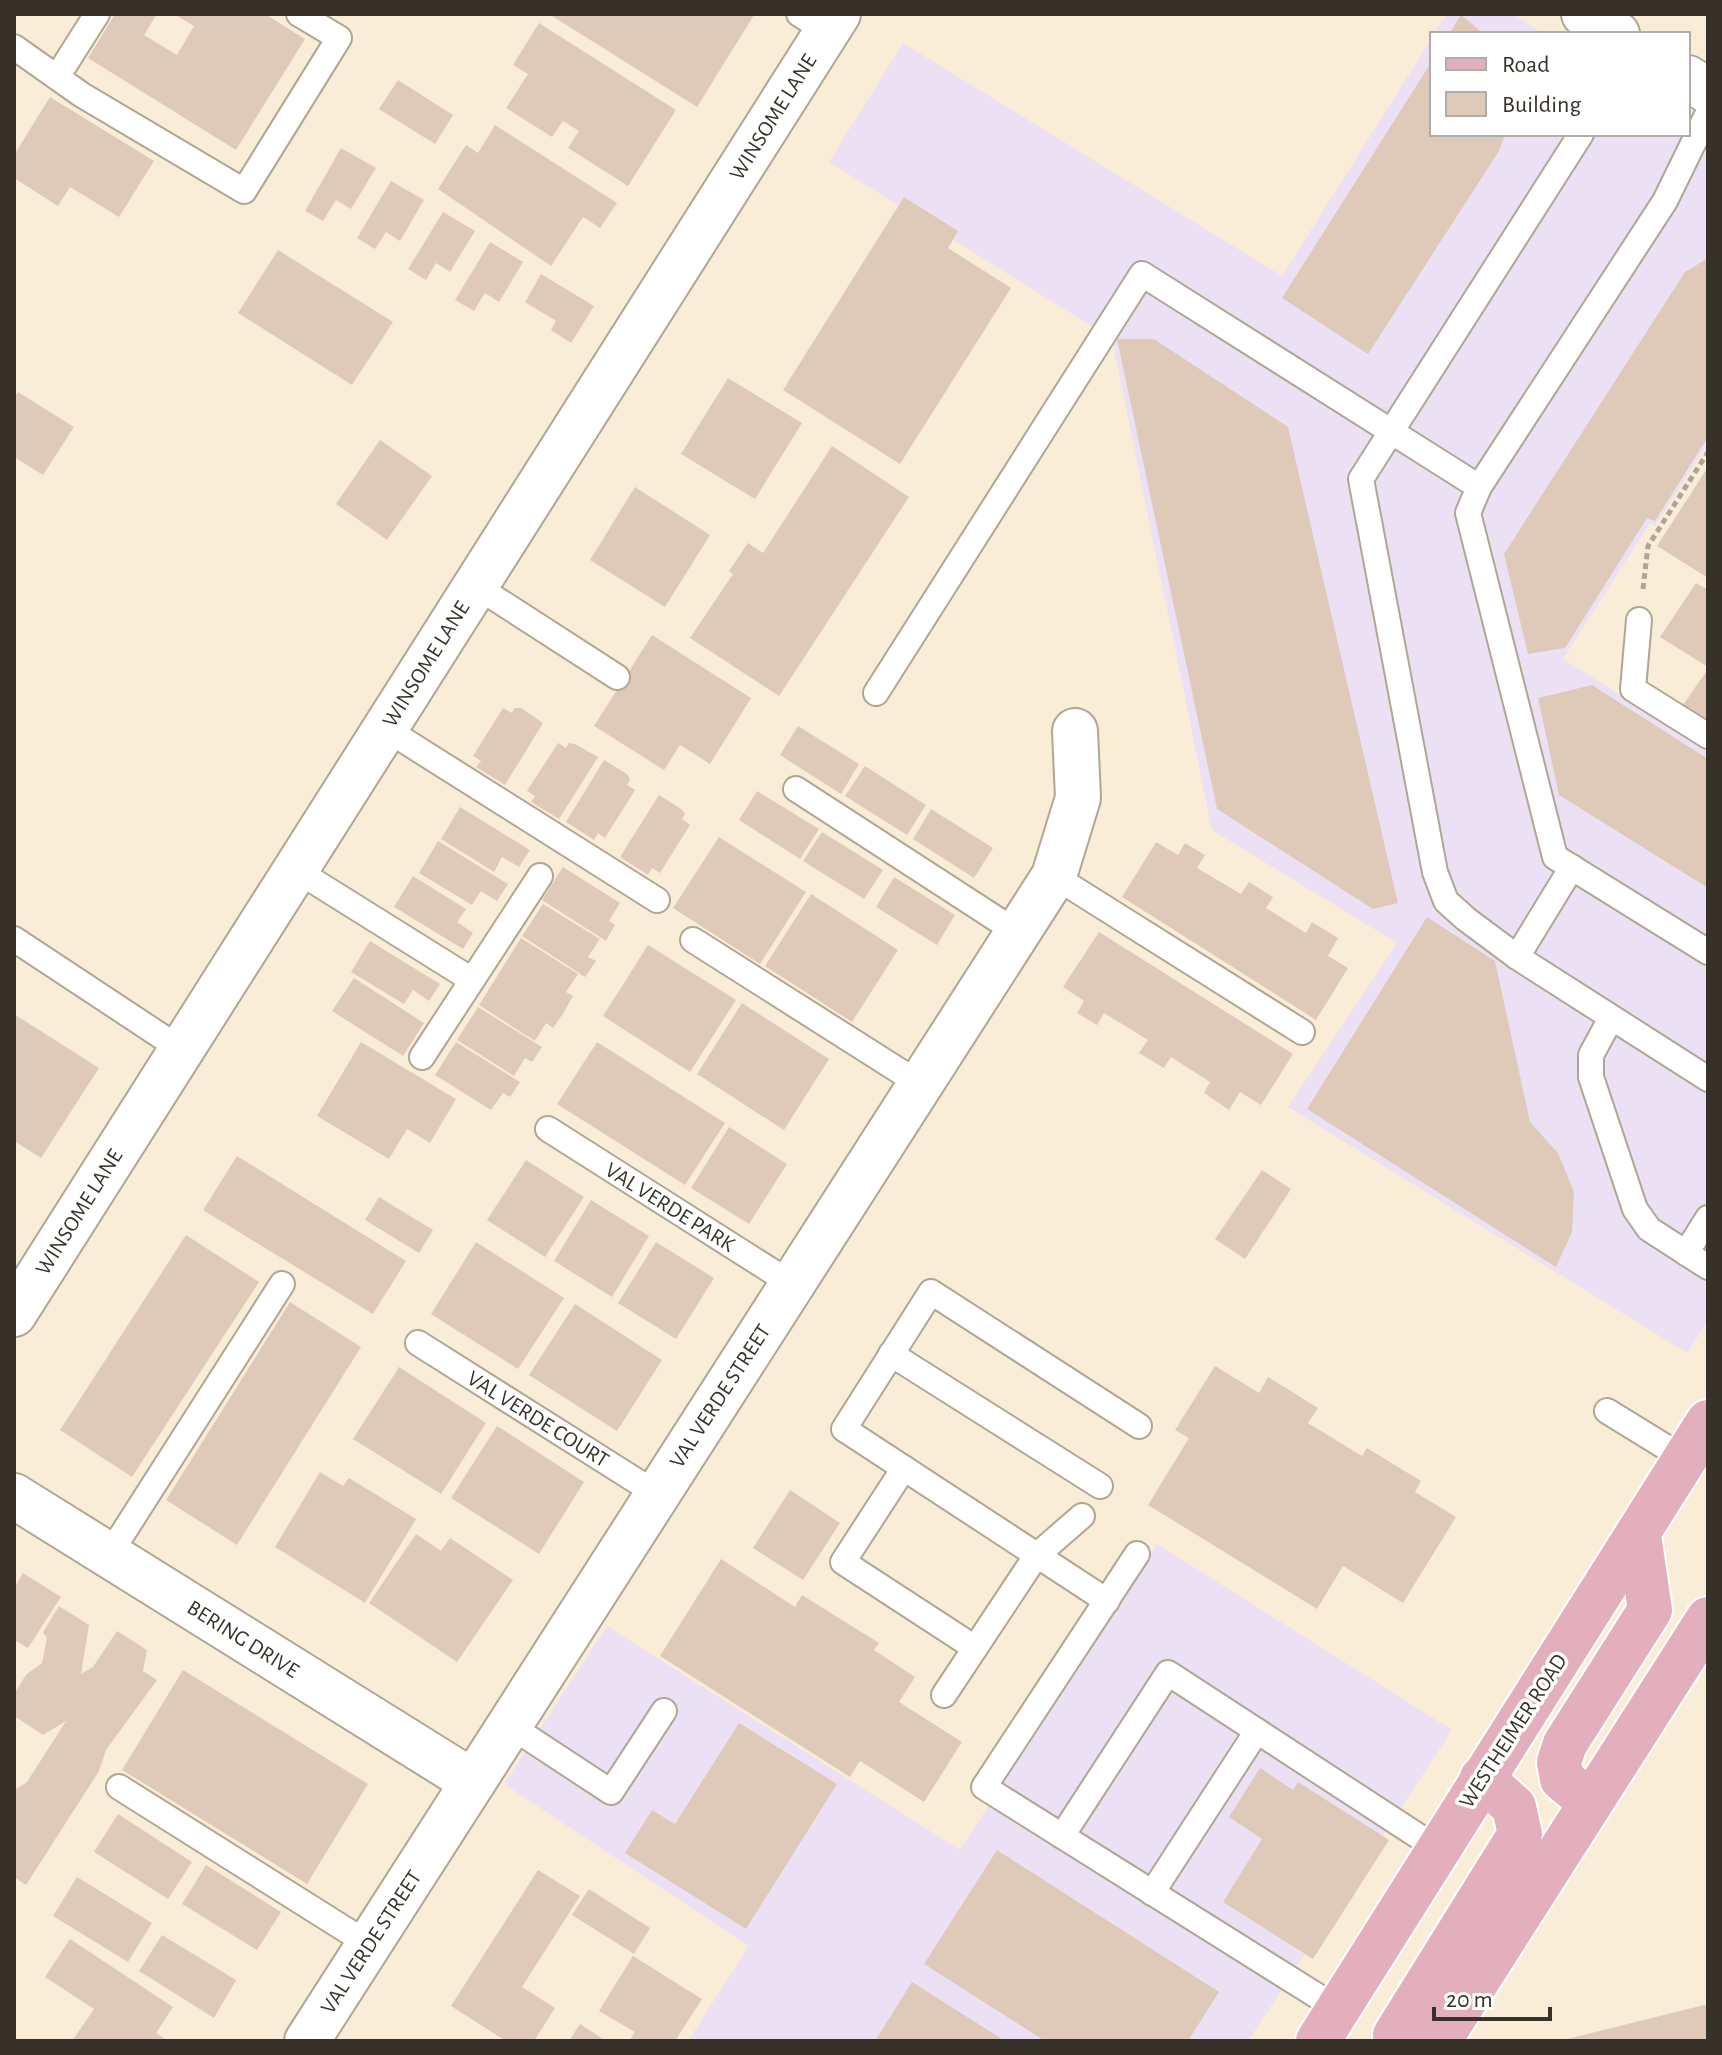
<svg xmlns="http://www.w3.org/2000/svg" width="1722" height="2055" font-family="'Alegreya Sans',sans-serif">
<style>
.commercial{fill:#ebe0f4}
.building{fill:#dfcaba}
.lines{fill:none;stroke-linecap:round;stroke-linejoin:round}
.lane-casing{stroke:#b1a691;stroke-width:28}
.street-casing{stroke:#b1a691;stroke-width:48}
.secondary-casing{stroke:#b1a691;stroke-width:48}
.primary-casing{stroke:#fff;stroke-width:48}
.path{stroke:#afa594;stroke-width:5;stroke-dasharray:6 4;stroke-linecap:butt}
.lane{stroke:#fff;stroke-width:24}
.street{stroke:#fff;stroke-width:44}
.secondary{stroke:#fff;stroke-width:44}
.primary{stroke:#e4afbd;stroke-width:44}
.labels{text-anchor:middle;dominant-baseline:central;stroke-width:7;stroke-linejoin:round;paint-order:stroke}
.street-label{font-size:22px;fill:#373229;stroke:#fff}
</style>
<rect width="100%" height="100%" fill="#faedd7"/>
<!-- commercial -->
<g class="commercial">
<path d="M1447,14H1512L1544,34H1434Z"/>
<path d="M1432,38V134H1688V123L1708,135V443L1655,526L1650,523L1563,659L1708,750V1321L1687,1353L1288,1107L1397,943L1212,830L1112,339L829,162L903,43L1282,276Z"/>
<path d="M1157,1544L1452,1730L1248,2041H688L749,1946L504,1784L607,1626L960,1850Z"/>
</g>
<!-- building -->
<g class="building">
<path d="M115,14H157L144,35L177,55L194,26L174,14H265L305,39L236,150L88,58Z"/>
<path d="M549,14H752L754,15L697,107Z"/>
<path d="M1461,15L1478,29L1482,34H1449Z"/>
<path d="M539,23L676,110L628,186L568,148L579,131L563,121L552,137L506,108L528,74L513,65Z"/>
<path d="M1432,61V134H1505L1499,151L1368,354L1282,298Z"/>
<path d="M398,80L453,115L435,144L379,109Z"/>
<path d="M50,97L154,161L119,217L70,187L58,206L14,178V155Z"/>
<path d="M495,125L617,203L600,228L583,217L551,266L438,189L466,145L478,153Z"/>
<path d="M341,148L376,168L351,209L336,200L323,221L305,211Z"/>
<path d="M391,181L424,200L400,241L386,232L375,249L357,238Z"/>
<path d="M904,197L958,231L948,248L1011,288L900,464L783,390Z"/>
<path d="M443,212L475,231L450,272L436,263L426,280L408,269Z"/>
<path d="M490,242L523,262L499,302L485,293L474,311L455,300Z"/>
<path d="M278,250L393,322L352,385L238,313Z"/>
<path d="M1708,258V437L1655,521L1647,518L1565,648L1528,654L1504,554L1685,272Z"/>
<path d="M541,274L594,306L571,343L551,330L556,321L525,302Z"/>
<path d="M1117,339H1154L1288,427L1398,903L1373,909L1217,809Z"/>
<path d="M728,378L802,423L755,499L681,454Z"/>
<path d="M18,392L74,427L43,475L14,457V399Z"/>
<path d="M380,440L432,476L387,540L336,504Z"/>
<path d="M832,446L909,497L779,696L690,638L733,574L729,571L748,543L763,553Z"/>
<path d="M1708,467V578L1657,546Z"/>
<path d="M635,487L710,535L665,607L590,560Z"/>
<path d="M1696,583L1708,590V667L1660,637Z"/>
<path d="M652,635L751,698L710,764L680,745L664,770L594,726Z"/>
<path d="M1708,669V720L1683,705Z"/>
<path d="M1592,685L1708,759V888L1559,795L1538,698Z"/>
<path d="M503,708L512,713L514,708H521L543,723L505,785L476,767L481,761L473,756Z"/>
<path d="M798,726L859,764L841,794L780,755Z"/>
<path d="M558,743L566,748L569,743L575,744L598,757L559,819L531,802L535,796L527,791Z"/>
<path d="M604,760L627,774L630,779L627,785L635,790L605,838L598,833L594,840L566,822Z"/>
<path d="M865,766L926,805L907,835L845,796Z"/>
<path d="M757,791L819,829L800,859L739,820Z"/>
<path d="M659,795L681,809L685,814L682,819L690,825L660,873L652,868L648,875L620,857Z"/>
<path d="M460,807L530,850L519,867L502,857L494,872L441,839Z"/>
<path d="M931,809L993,848L974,878L913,839Z"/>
<path d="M822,832L883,870L864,899L803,861Z"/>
<path d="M719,837L806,892L760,964L673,908Z"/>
<path d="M438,841L508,884L497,901L481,891L472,905L419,873Z"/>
<path d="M1156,842L1178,855L1185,843L1205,855L1197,868L1241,894L1249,882L1273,897L1266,908L1306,933L1312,922L1338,938L1328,956L1348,968L1316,1020L1122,897Z"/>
<path d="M563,867L620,903L609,921L615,925L606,941L542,900Z"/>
<path d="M413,876L466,909L457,922L473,933L463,949L394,907Z"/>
<path d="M894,877L955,915L937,945L876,907Z"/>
<path d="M811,894L898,950L852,1022L765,966Z"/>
<path d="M543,904L600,939L588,957L596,961L585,977L522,936Z"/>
<path d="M1427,917L1495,961L1530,1122L1558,1153L1574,1192L1572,1232L1556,1267L1307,1109Z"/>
<path d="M1099,932L1293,1054L1261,1105L1240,1092L1229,1110L1204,1093L1210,1082L1171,1057L1164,1068L1139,1053L1148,1040L1104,1013L1097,1025L1077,1013L1084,1001L1063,987Z"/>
<path d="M521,938L578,974L566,992L573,996L564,1012L553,1028L546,1023L535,1041L479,1005Z"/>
<path d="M370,941L440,984L429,1001L413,990L404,1004L351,972Z"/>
<path d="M648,945L736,1000L690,1072L603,1016Z"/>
<path d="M354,978L424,1023L403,1056L332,1011Z"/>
<path d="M742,1003L829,1059L784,1130L697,1074Z"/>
<path d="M478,1007L542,1047L532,1062L525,1058L514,1076L457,1040Z"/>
<path d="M14,1014L99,1068L41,1158L14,1141Z"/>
<path d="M361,1042L456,1099L430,1143L407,1129L389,1159L317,1116Z"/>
<path d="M456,1042L520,1082L510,1097L503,1093L491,1110L435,1075Z"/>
<path d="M597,1042L725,1123L685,1185L557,1104Z"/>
<path d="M729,1127L787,1164L749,1224L691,1188Z"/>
<path d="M237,1156L406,1261L373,1314L203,1210Z"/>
<path d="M526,1160L584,1197L545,1257L487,1220Z"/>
<path d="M1262,1170L1291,1189L1245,1259L1215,1239Z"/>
<path d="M379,1197L433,1230L419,1253L365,1220Z"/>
<path d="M591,1200L649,1236L612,1297L554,1261Z"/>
<path d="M186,1235L259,1282L132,1477L60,1430Z"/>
<path d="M476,1242L564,1298L518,1369L431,1314Z"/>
<path d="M656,1242L714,1278L676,1339L618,1303Z"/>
<path d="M290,1302L361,1347L237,1545L166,1500Z"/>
<path d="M575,1304L662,1360L617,1431L529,1375Z"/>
<path d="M1215,1366L1259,1393L1268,1377L1318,1408L1308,1423L1362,1456L1367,1448L1421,1481L1415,1492L1456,1517L1403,1603L1343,1566L1317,1609L1148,1505L1189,1438L1175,1430Z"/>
<path d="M399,1367L486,1423L441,1494L353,1439Z"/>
<path d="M497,1426L584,1482L539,1554L451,1498Z"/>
<path d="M320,1472L343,1486L349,1478L416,1519L365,1603L275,1547Z"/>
<path d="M790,1490L840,1523L803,1580L753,1548Z"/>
<path d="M416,1534L441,1551L450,1538L513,1580L457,1662L369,1603Z"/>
<path d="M721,1559L795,1607L802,1595L879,1643L874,1650L915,1677L899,1702L962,1742L924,1802L860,1761L850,1777L660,1656Z"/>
<path d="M23,1573L61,1597L28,1648L14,1640V1588Z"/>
<path d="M59,1606L89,1625L81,1674L93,1667L117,1631L147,1650L143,1671L157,1680L106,1750L99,1771L26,1885L14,1877V1790L27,1782L66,1721L43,1735L14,1716V1694L26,1675L42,1663L47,1638L43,1632Z"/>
<path d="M183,1670L368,1784L307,1884L122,1770Z"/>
<path d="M739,1723L837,1784L746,1929L625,1853L652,1810L675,1824Z"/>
<path d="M1260,1768L1293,1790L1298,1782L1389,1840L1313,1959L1223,1902L1262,1839L1229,1817Z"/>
<path d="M118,1814L192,1862L168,1899L94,1852Z"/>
<path d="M997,1850L1219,1992L1188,2041H1045L924,1964Z"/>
<path d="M206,1865L281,1912L257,1950L182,1904Z"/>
<path d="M538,1870L580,1896L522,1987L555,2008L534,2041H506L451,2006Z"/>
<path d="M77,1877L152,1923L128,1962L53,1916Z"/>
<path d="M589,1889L650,1928L634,1954L572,1915Z"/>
<path d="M162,1935L236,1980L214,2018L139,1971Z"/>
<path d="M70,1939L173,2007L156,2033L168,2041H72L94,2009L45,1977Z"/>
<path d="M633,1956L702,1999L675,2041H629L635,2032L599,2011Z"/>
<path d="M912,1982L1005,2041H875Z"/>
<path d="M1708,2004V2041H1563V2040Z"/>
<path d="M580,2024L606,2041H569Z"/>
</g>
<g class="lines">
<!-- lane casing -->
<g class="lane-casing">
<g id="lane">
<path d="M799,14L827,32"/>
<path d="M14,47L82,95L244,191L339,38L299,14"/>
<path d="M57,77L97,14"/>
<path d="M1708,113L1665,201L1479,487L1468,513L1555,857L1708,952"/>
<path d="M1581,134L1361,479L1435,872L1446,901L1466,919L1517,957L1708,1079"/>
<path d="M476,586L617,677"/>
<path d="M1639,620L1633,689L1708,736"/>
<path d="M876,693L1142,274L1479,487"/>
<path d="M386,729L657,900"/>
<path d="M796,789L1018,933"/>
<path d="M296,870L472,980"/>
<path d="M1054,876L1302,1032"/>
<path d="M14,939L182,1050"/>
<path d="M693,940L920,1084"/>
<path d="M1517,957L1572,867"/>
<path d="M1611,1018L1591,1055V1077L1635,1209L1649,1229L1708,1267"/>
<path d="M422,1057L540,876"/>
<path d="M548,1129L792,1284"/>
<path d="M1686,1253L1708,1218"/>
<path d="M418,1343L657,1494"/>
<path d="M891,1354L1100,1486"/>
<path d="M1607,1411L1685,1459"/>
<path d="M904,1468L843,1562L975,1648"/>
<path d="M1137,1554L984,1787L1338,2009"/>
<path d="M109,1555L282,1284"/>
<path d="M1107,1601L844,1429L931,1292L1139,1426"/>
<path d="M944,1695L1036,1556L1082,1516"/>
<path d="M509,1725L611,1792L664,1711"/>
<path d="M119,1787L370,1945"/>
<path d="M1062,1836L1168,1673L1438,1849"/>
<path d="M1152,1893L1257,1731"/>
</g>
</g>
<!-- street casing -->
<g class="street-casing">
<g id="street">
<path d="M14,1496L473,1782"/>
<path d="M307,2041L1054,876L1078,798L1075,731"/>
</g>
</g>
<!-- secondary casing -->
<g class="secondary-casing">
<g id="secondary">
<path d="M1584,14L1617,34"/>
<path d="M1688,78L1708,91"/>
<path d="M14,1314L838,14"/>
</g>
</g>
<!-- primary casing -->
<g class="primary-casing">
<g id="primary">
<path d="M1590,1802L1562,1779L1559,1762L1565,1744L1650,1610L1639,1536"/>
<path d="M1318,2041L1708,1422"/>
<path d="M1396,2041L1395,2035L1520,1834L1514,1807L1482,1778"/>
<path d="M1439,2041L1708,1619"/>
</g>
</g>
<!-- path -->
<path class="path" d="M1643,589L1648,546L1708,452"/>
<!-- lane -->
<use href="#lane" class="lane"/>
<!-- street -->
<use href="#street" class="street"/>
<!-- secondary -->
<use href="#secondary" class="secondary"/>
<!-- primary -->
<use href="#primary" class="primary"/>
</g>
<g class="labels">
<!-- street labels -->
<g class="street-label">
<text transform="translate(773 117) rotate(-58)">WINSOME LANE</text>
<text transform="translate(426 664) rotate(-58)">WINSOME LANE</text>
<text transform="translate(670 1207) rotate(32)">VAL VERDE PARK</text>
<text transform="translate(79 1212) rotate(-58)">WINSOME LANE</text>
<text transform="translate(720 1396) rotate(-57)">VAL VERDE STREET</text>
<text transform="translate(538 1419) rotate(32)">VAL VERDE COURT</text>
<text transform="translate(243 1639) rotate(32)">BERING DRIVE</text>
<text transform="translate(1513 1731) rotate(-57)">WESTHEIMER ROAD</text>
<text transform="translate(371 1942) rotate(-57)">VAL VERDE STREET</text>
</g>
</g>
<!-- border -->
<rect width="1722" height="2055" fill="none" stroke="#373229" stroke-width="32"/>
<!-- legend -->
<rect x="1430" y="32" width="260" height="104" fill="#ffffff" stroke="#afada9" stroke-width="2"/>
<rect x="1446" y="58" width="40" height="12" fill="#e4afbd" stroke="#afada9" stroke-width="2"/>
<text x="1502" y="72" font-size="24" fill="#373229">Road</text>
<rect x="1446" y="92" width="40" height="24" fill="#dfcaba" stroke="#afada9" stroke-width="2"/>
<text x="1502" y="112" font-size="24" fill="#373229">Building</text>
<!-- scale -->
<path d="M1434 2007v12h116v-12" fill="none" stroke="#373229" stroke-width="4"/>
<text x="1446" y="2007" font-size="24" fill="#373229" stroke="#ffffff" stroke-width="6" paint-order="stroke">20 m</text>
</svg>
